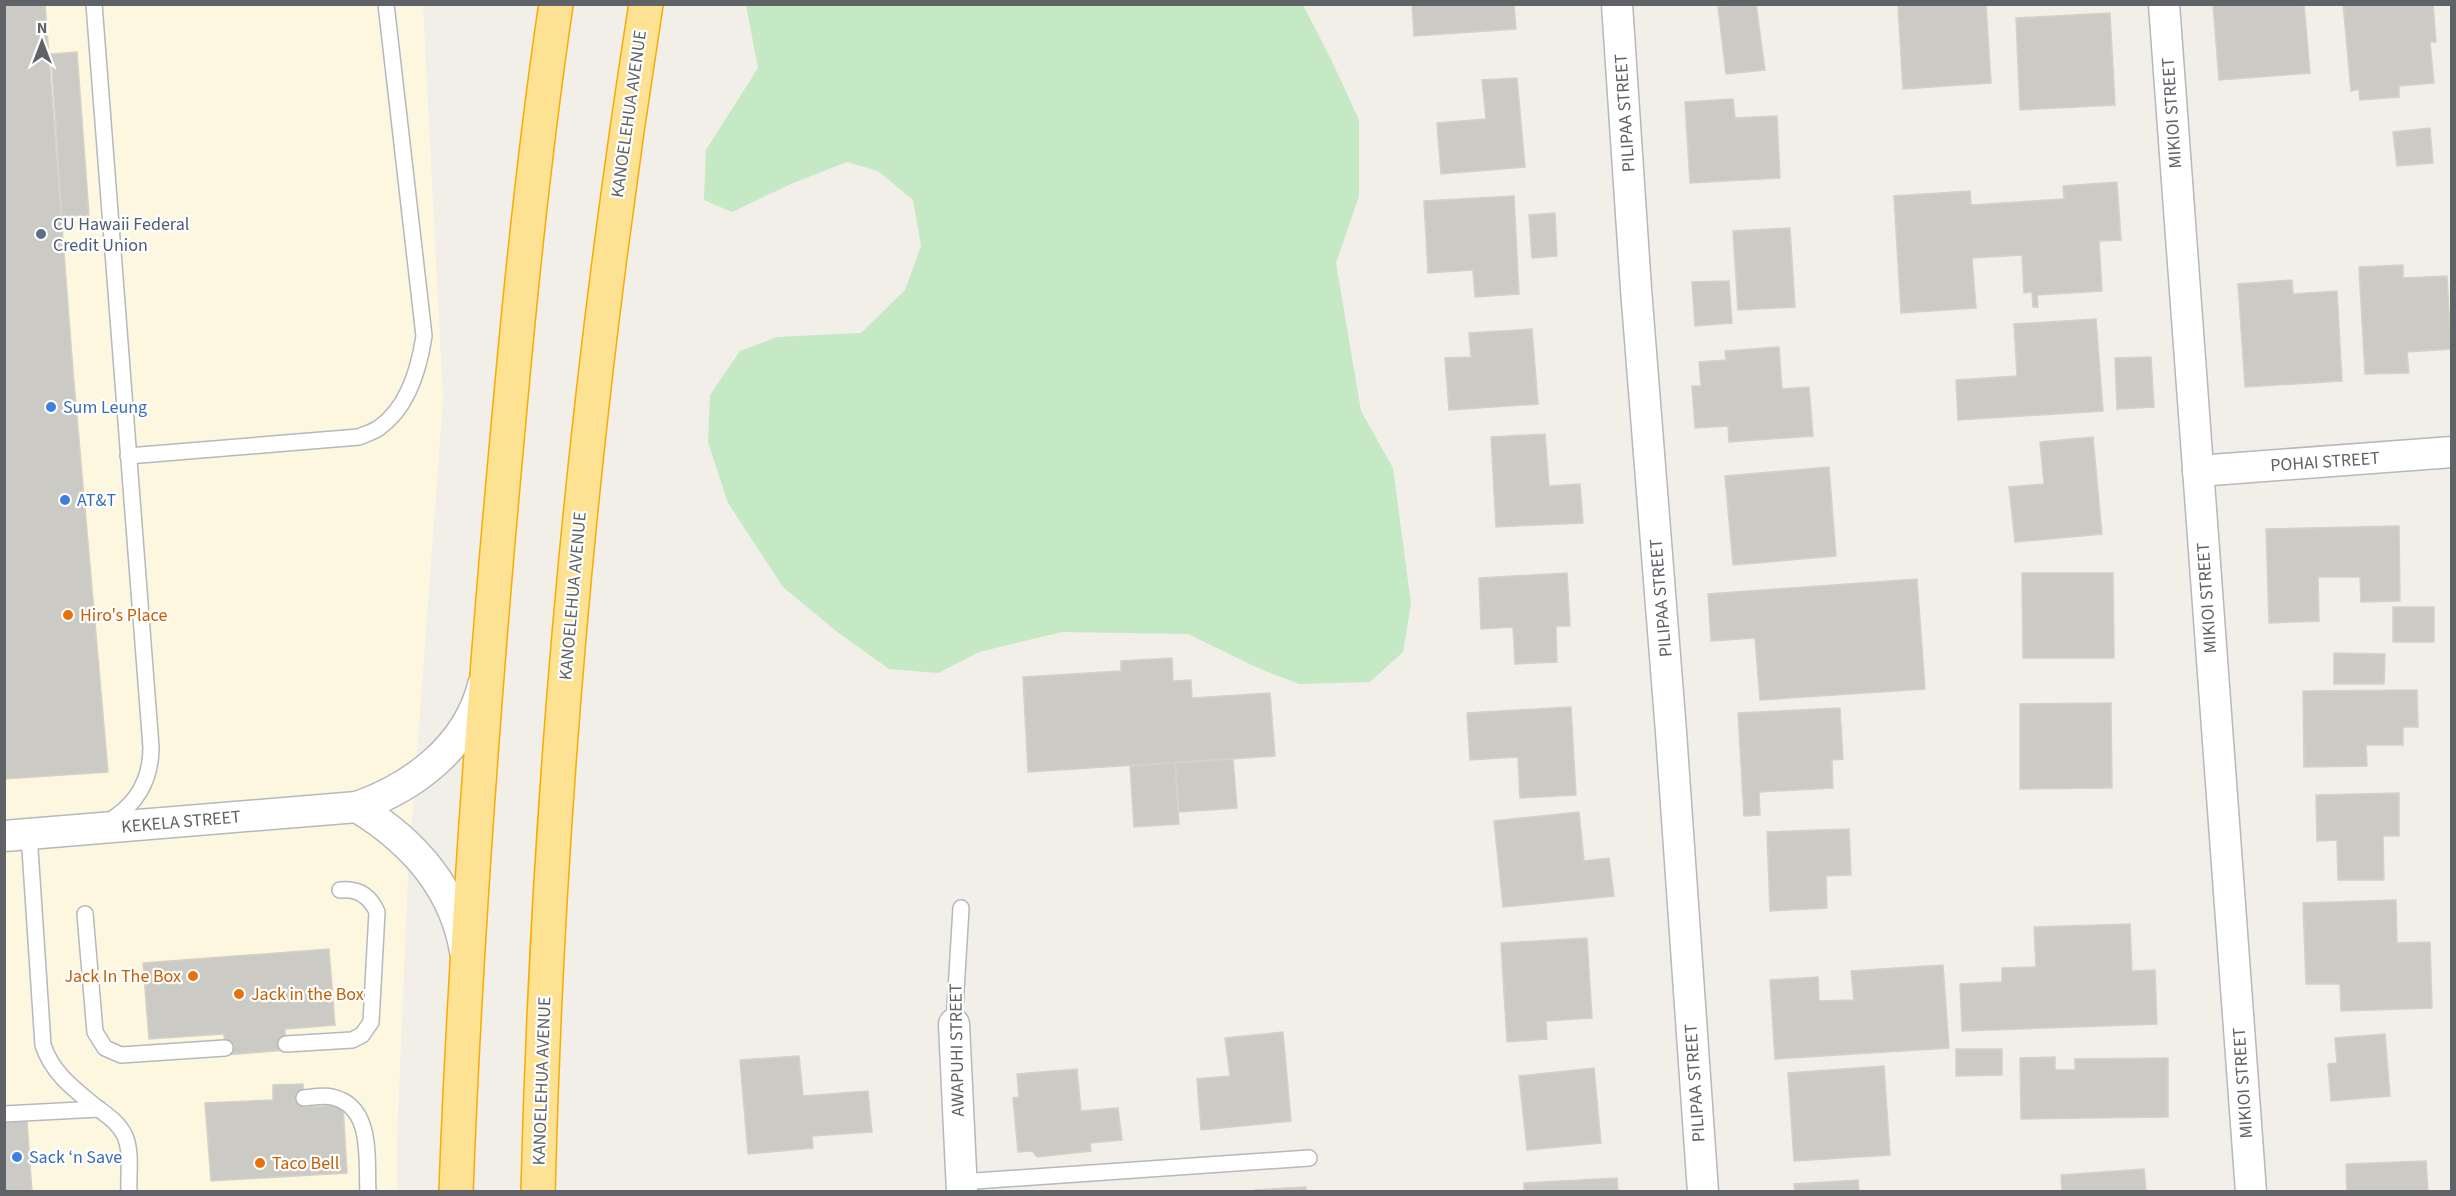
<svg xmlns="http://www.w3.org/2000/svg" width="2456" height="1196" font-family="'Source Sans 3',sans-serif">
<style>
.commercial{fill:#fef7e0}
.green{fill:#c5e8c5}
.building{fill:#cccac5;stroke:#d6d1c6;stroke-width:1.5}
.lines{fill:none;stroke-linecap:round;stroke-linejoin:round}
.lane-casing{stroke:#b5b8bc;stroke-width:18}
.street-casing{stroke:#b5b8bc;stroke-width:33}
.highway-casing{stroke:#f9ab00;stroke-width:36}
.lane{stroke:#fff;stroke-width:15}
.street{stroke:#fff;stroke-width:30}
.highway{stroke:#fde293;stroke-width:33}
.service-dot{fill:#5c6f8a;stroke:#fff;stroke-width:2}
.shop-dot{fill:#3f7fe0;stroke:#fff;stroke-width:2}
.food-dot{fill:#e8710a;stroke:#fff;stroke-width:2}
.labels{text-anchor:middle;dominant-baseline:central;stroke-width:4.5;stroke-linejoin:round;paint-order:stroke}
.street-label{font-size:18px;fill:#5f6368;stroke:#fff}
.service-label{font-size:18px;fill:#4e5e75;stroke:#fff;text-anchor:start}
.shop-label{font-size:18px;fill:#366cbe;stroke:#fff;text-anchor:start}
.food-label{font-size:18px;fill:#c56008;stroke:#fff;text-anchor:start}
</style>
<rect width="100%" height="100%" fill="#f1efe8"/>
<!-- commercial -->
<path class="commercial" d="M5,5H423L443,400L408,875L397,1137V1191L5,1192Z"/>
<!-- green -->
<path class="green" d="M746,5H1303L1331,59L1359,120V196L1336,263L1361,411L1393,468L1411,604L1403,652L1370,682L1299,684L1258,668L1188,634L1062,632L979,652L938,673L889,669L836,631L783,587L728,503L708,442L710,395L740,351L777,337L861,333L905,290L921,246L913,200L878,171L847,162L793,183L732,212L704,200L706,150L758,68Z"/>
<!-- building -->
<g class="building">
<path d="M4,4H45L73,371L108,772L4,779Z"/>
<path d="M1412,4H1514L1516,29L1414,36Z"/>
<path d="M1739,4H1756L1765,70L1726,74L1718,7Z"/>
<path d="M1919,4H1986L1991,83L1903,89L1898,6Z"/>
<path d="M2213,4H2304L2310,73L2219,80Z"/>
<path d="M2343,4H2433L2436,42H2430L2434,83L2399,86V97L2360,100L2359,89L2351,91Z"/>
<path d="M2110,13L2115,105L2020,110L2016,18Z"/>
<path d="M77,52L89,215L62,216L51,54Z"/>
<path d="M1517,78L1525,167L1441,174L1437,123L1486,119L1482,80Z"/>
<path d="M1733,99L1735,118L1777,116L1780,178L1690,183L1685,102Z"/>
<path d="M2430,128L2433,163L2397,166L2393,132Z"/>
<path d="M2117,182L2121,240L2099,241L2102,291L2037,295L2038,307H2033L2032,292L2024,293L2022,255L1972,258L1976,308L1901,313L1894,196L1970,191L1971,205L2064,199L2063,186Z"/>
<path d="M1514,196L1519,294L1475,297L1473,270L1428,273L1424,201Z"/>
<path d="M1555,213L1557,256L1532,258L1529,215Z"/>
<path d="M1790,228L1795,307L1738,310L1733,231Z"/>
<path d="M2403,265V278L2447,276L2451,349L2407,352L2409,373L2365,374L2359,267Z"/>
<path d="M2292,280L2293,294L2337,291L2342,381L2245,387L2238,284Z"/>
<path d="M1729,281L1732,323L1695,326L1692,282Z"/>
<path d="M2096,319L2103,411L1958,420L1956,380L2017,376L2014,324Z"/>
<path d="M1532,329L1538,404L1449,410L1445,358L1471,357L1469,333Z"/>
<path d="M1779,347L1782,389L1809,387L1813,436L1729,442L1728,426L1695,428L1692,386H1701L1699,362L1726,360L1725,351Z"/>
<path d="M2151,357L2154,407L2117,409L2115,358Z"/>
<path d="M1545,434L1549,486L1580,484L1583,523L1496,527L1491,437Z"/>
<path d="M2093,437L2102,534L2015,542L2009,487L2044,484L2040,442Z"/>
<path d="M1829,467L1836,556L1733,565L1725,476Z"/>
<path d="M2399,526L2400,601L2361,602L2360,577H2318L2319,621L2269,623L2266,529Z"/>
<path d="M1567,573L1570,626H1556L1557,662L1515,664L1513,627L1481,629L1479,578Z"/>
<path d="M2022,573H2113L2114,658H2023Z"/>
<path d="M1917,579L1925,689L1760,700L1755,638L1711,641L1708,594Z"/>
<rect x="2393" y="607" width="41" height="35"/>
<path d="M2334,653L2385,654L2384,684H2334Z"/>
<path d="M1172,658L1173,681L1191,680L1192,698L1270,693L1275,756L1028,772L1023,677L1121,671V661Z"/>
<path d="M2417,690L2418,727H2403V745H2366L2367,766L2304,767L2303,691Z"/>
<path d="M2111,703L2112,788L2020,789V704Z"/>
<path d="M1571,707L1576,795L1520,798L1518,757L1470,760L1467,713Z"/>
<path d="M1840,708L1843,759L1832,760L1833,788L1759,792L1760,815L1744,816L1738,713Z"/>
<path d="M1233,759L1237,808L1179,812L1175,763Z"/>
<path d="M1175,763L1179,824L1134,827L1130,766Z"/>
<path d="M2399,793V836H2383L2384,880H2338L2337,840L2317,841L2316,795Z"/>
<path d="M1579,812L1584,861L1609,858L1614,896L1503,907L1494,821Z"/>
<path d="M1849,829L1851,875L1826,876L1827,908L1770,911L1767,832Z"/>
<path d="M2396,900L2397,943L2430,942L2432,1008L2341,1011L2340,984H2306L2303,903Z"/>
<path d="M2130,924L2132,971L2155,970L2157,1024L1962,1031L1960,984L2002,982V968L2036,967L2034,927Z"/>
<path d="M1587,938L1592,1018L1546,1021L1547,1039L1507,1042L1501,943Z"/>
<path d="M329,949L335,1025L285,1029L286,1050L225,1055L224,1034L149,1039L143,963Z"/>
<path d="M1943,965L1949,1048L1775,1059L1770,980L1818,977L1819,1001L1854,1000L1851,971Z"/>
<path d="M1283,1032L1291,1121L1201,1130L1197,1079L1230,1076L1225,1038Z"/>
<path d="M2385,1034L2390,1096L2331,1101L2328,1064L2337,1063L2335,1038Z"/>
<path d="M1956,1049H2002V1075L1956,1076Z"/>
<path d="M799,1056L803,1096L868,1091L872,1132L812,1136L813,1148L748,1154L740,1060Z"/>
<path d="M2055,1057V1070H2075V1059L2168,1058V1117L2021,1119L2020,1058Z"/>
<path d="M1884,1066L1890,1155L1794,1161L1788,1073Z"/>
<path d="M1594,1068L1601,1143L1527,1150L1519,1076Z"/>
<path d="M1077,1069L1081,1111L1118,1108L1122,1140L1090,1143L1091,1151L1037,1157L1032,1151L1018,1152L1013,1098L1019,1097L1017,1074Z"/>
<path d="M303,1084L304,1107L343,1105L347,1173L211,1181L205,1103L273,1100V1085Z"/>
<path d="M27,1121L32,1192H4V1123Z"/>
<path d="M2426,1161L2428,1192H2347L2346,1164Z"/>
<path d="M2144,1169L2146,1192H2062L2061,1175Z"/>
<path d="M1617,1178L1618,1192H1524V1183Z"/>
<path d="M1858,1180L1859,1192H1795L1794,1184Z"/>
<path d="M1306,1187V1192H1255V1190Z"/>
</g>
<g class="lines">
<!-- lane casing -->
<g class="lane-casing">
<g id="lane">
<path d="M94,4L151,747C151,780 136,806 107,822"/>
<path d="M128,456L359,437C365,434 374,432 380,427C408,407 419,369 424,336L386,4"/>
<path d="M29,834L43,1045C52,1073 74,1089 96,1107C108,1116 118,1122 125,1136C132,1153 128,1174 129,1192"/>
<path d="M85,914L95,1032L105,1048L121,1055L225,1048"/>
<path d="M954,1024L961,908"/>
<path d="M286,1044L352,1040L362,1035L371,1022L377,912C370,896 358,888 340,890"/>
<path d="M304,1098C313,1097 324,1095 332,1097C374,1106 366,1160 368,1192"/>
<path d="M4,1114L99,1109"/>
<path d="M961,1182L1309,1158"/>
</g>
</g>
<!-- street casing -->
<g class="street-casing">
<g id="street">
<path d="M1617,4L1636,289L1671,732L1703,1192"/>
<path d="M2164,4L2251,1192"/>
<path d="M2198,471L2452,452"/>
<path d="M357,807C411,840 454,886 465,951"/>
<path d="M4,836L357,807C414,787 468,746 483,685"/>
<path d="M954,1024L962,1192"/>
</g>
</g>
<!-- highway casing -->
<g class="highway-casing">
<g id="highway">
<path d="M456,1192C464,978 479,765 497,552C513,369 529,186 556,4"/>
<path d="M538,1192C548,794 584,398 646,4"/>
</g>
</g>
<!-- lane -->
<use href="#lane" class="lane"/>
<!-- street -->
<use href="#street" class="street"/>
<!-- highway -->
<use href="#highway" class="highway"/>
</g>
<!-- markers -->
<circle class="service-dot" cx="41" cy="234" r="6"/>
<g class="shop-dot">
<circle cx="51" cy="407" r="6"/>
<circle cx="65" cy="500" r="6"/>
<circle cx="17" cy="1157" r="6"/>
</g>
<g class="food-dot">
<circle cx="68" cy="615" r="6"/>
<circle cx="193" cy="976" r="6"/>
<circle cx="239" cy="994" r="6"/>
<circle cx="260" cy="1163" r="6"/>
</g>
<g class="labels">
<!-- street labels -->
<g class="street-label">
<text transform="translate(1625 113) rotate(-94)">PILIPAA STREET</text>
<text transform="translate(2172 113) rotate(-94)">MIKIOI STREET</text>
<text transform="translate(629 114) rotate(-82)">KANOELEHUA AVENUE</text>
<text transform="translate(2325 462) rotate(-4)">POHAI STREET</text>
<text transform="translate(573 596) rotate(-85)">KANOELEHUA AVENUE</text>
<text transform="translate(1661 598) rotate(-95)">PILIPAA STREET</text>
<text transform="translate(2207 598) rotate(-94)">MIKIOI STREET</text>
<text transform="translate(181 822) rotate(-5)">KEKELA STREET</text>
<text transform="translate(957 1050) rotate(-91)">AWAPUHI STREET</text>
<text transform="translate(542 1081) rotate(-88)">KANOELEHUA AVENUE</text>
<text transform="translate(1695 1083) rotate(-94)">PILIPAA STREET</text>
<text transform="translate(2243 1083) rotate(-94)">MIKIOI STREET</text>
</g>
<!-- service labels -->
<g class="service-label">
<text x="53" y="224">CU Hawaii Federal<tspan x="53" dy="21">Credit Union</tspan></text>
</g>
<!-- shop labels -->
<g class="shop-label">
<text x="63" y="407">Sum Leung</text>
<text x="77" y="500">AT&amp;T</text>
<text x="29" y="1157">Sack ‘n Save</text>
</g>
<!-- food labels -->
<g class="food-label">
<text x="80" y="615">Hiro's Place</text>
<text x="181" y="976" text-anchor="end">Jack In The Box</text>
<text x="251" y="994">Jack in the Box</text>
<text x="272" y="1163">Taco Bell</text>
</g>
</g>
<!-- border -->
<rect width="2456" height="1196" fill="none" stroke="#5f6368" stroke-width="12"/>
<!-- north arrow -->
<g transform="translate(42 42)" stroke="#ffffff" stroke-width="4.5" paint-order="stroke">
<path d="M0-4.5L10 22L0 15L-10 22Z" fill="#5f6368"/>
<text y="-9" font-size="16" font-weight="bold" text-anchor="middle" fill="#5f6368">N</text>
</g>
</svg>
